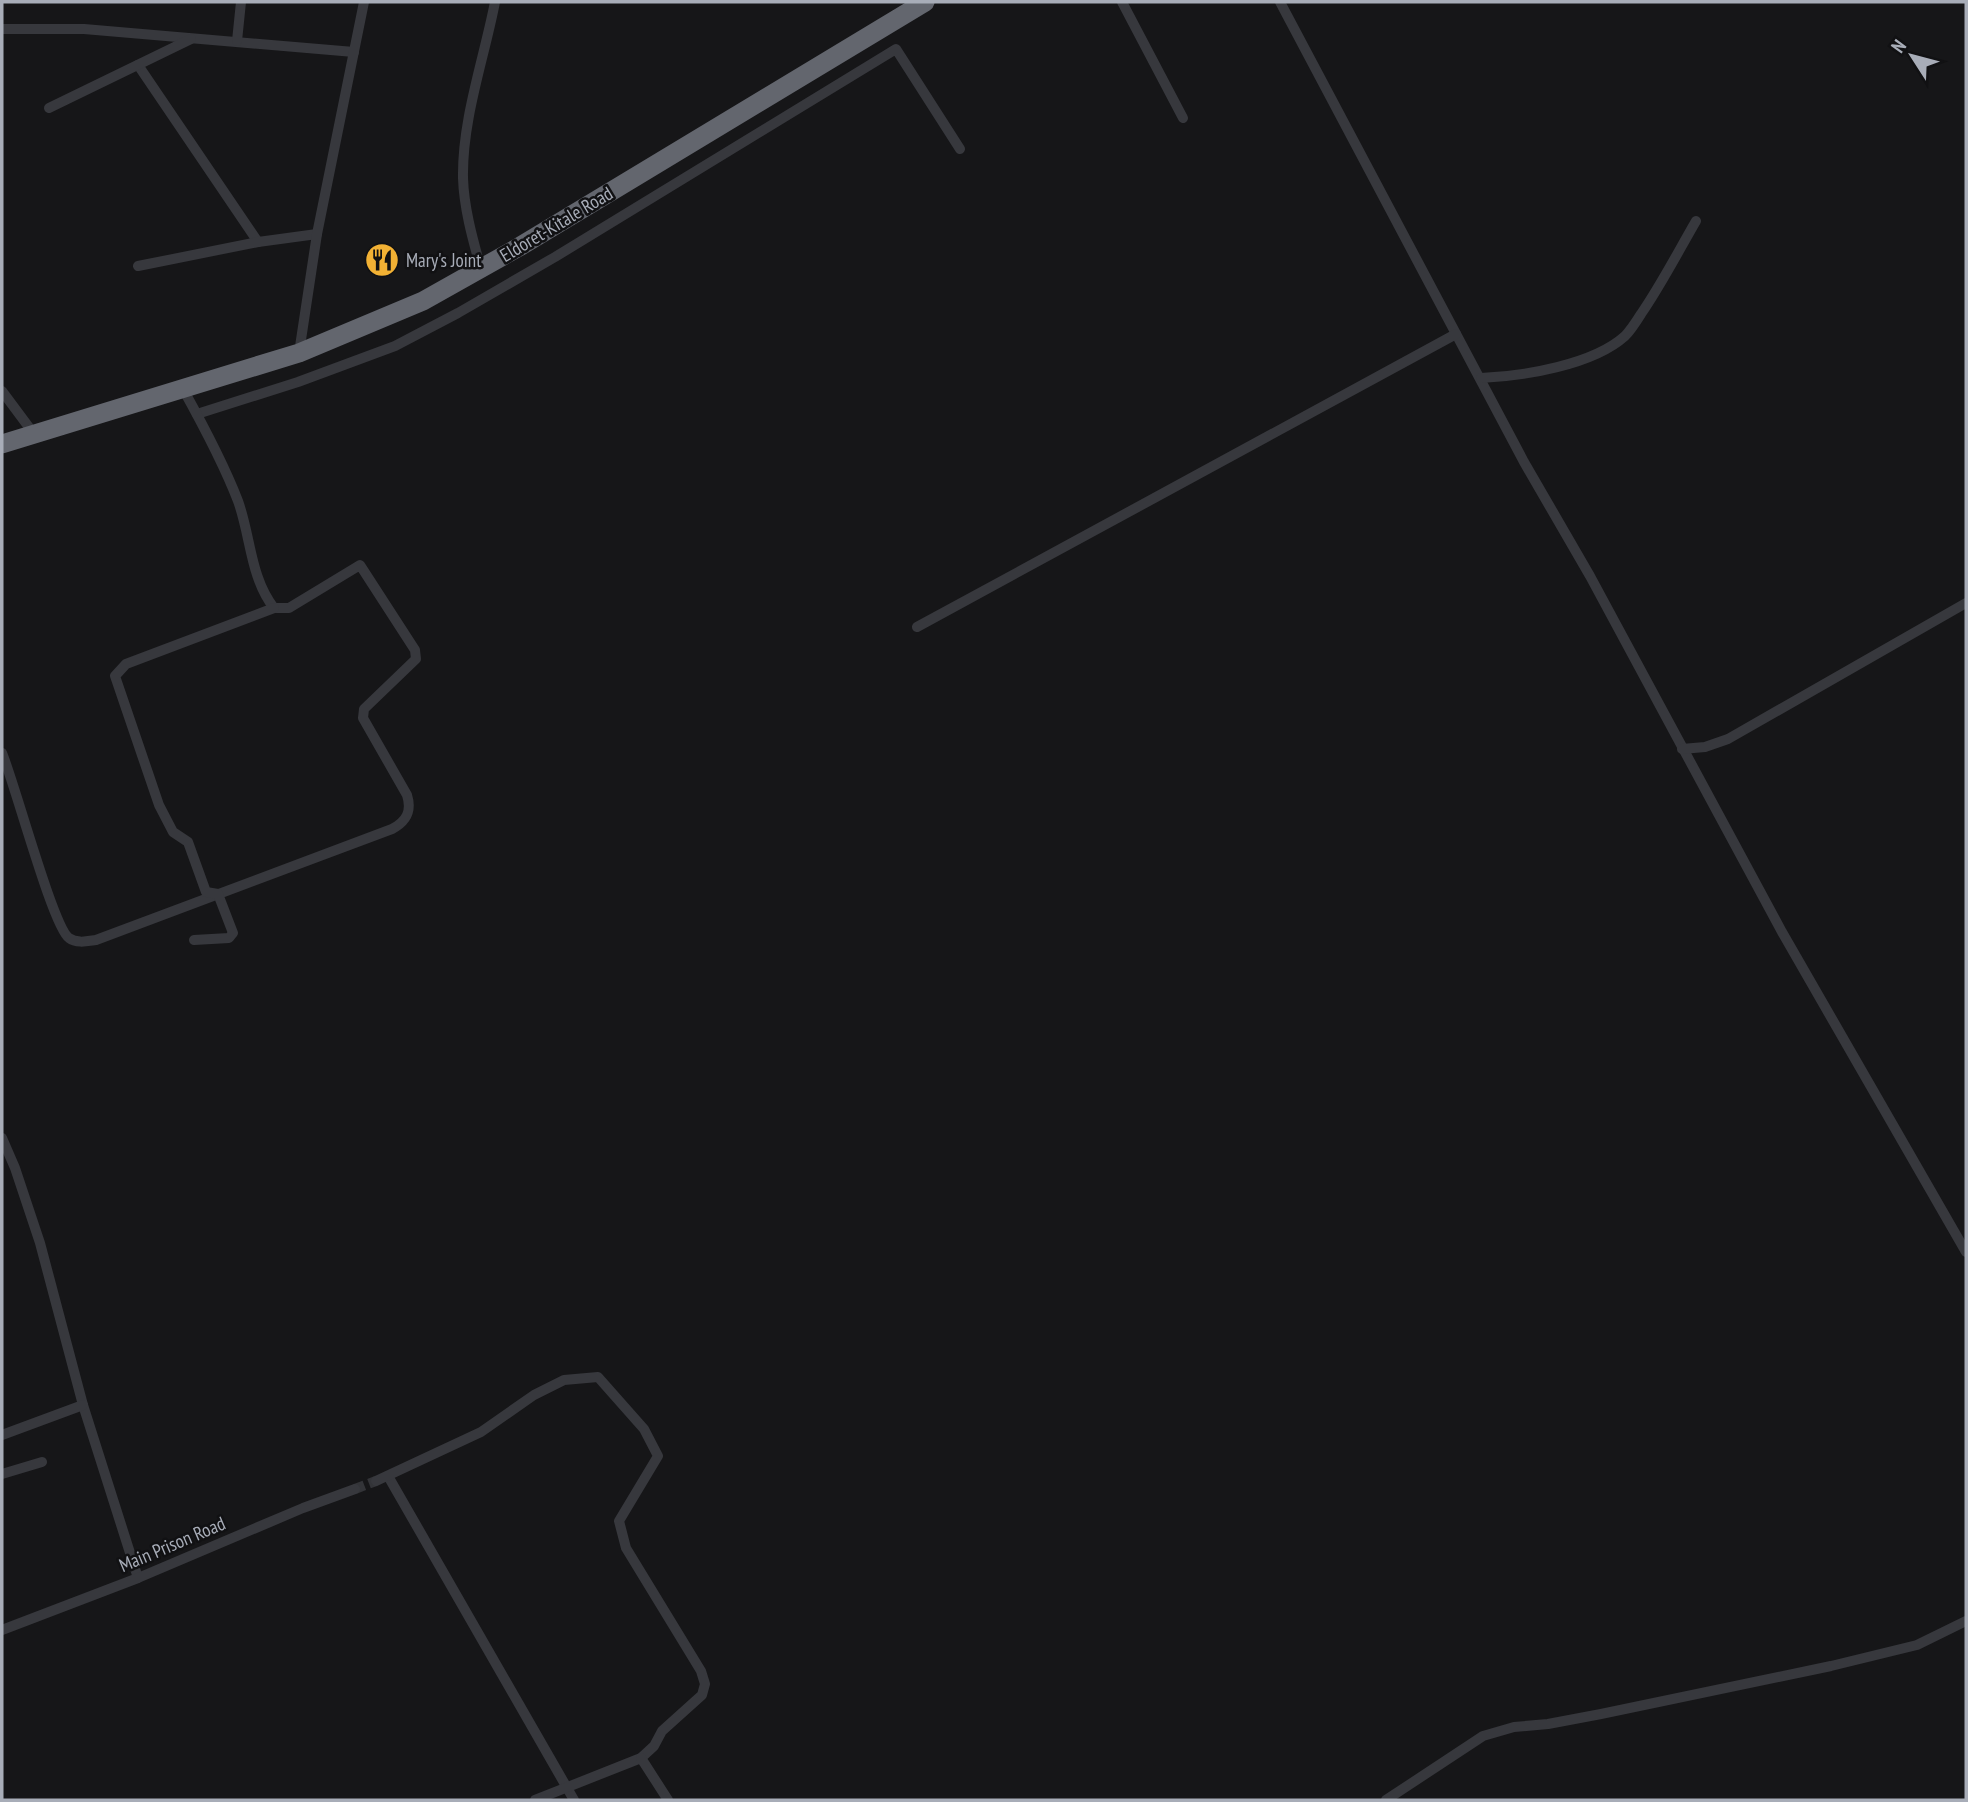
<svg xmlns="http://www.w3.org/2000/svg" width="1968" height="1802" font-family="'PT Sans Narrow',sans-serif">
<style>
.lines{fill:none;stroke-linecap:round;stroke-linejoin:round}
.street-tunnel{stroke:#333438;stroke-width:10;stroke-dasharray:10 5;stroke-linecap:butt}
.street{stroke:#37383d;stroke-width:10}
.highway{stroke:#63666e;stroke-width:19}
.labels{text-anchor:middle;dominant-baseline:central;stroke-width:5;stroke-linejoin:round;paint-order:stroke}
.street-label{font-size:19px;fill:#a8adb8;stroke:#111113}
.poi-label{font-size:19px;fill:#a8adb8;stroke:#111113;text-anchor:start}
</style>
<rect width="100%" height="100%" fill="#161618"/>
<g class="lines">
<!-- street-tunnel -->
<path class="street-tunnel" d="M355,1489L376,1481"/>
<!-- street -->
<g class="street">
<path d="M1122,2L1183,118"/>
<path d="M1280,2L1524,462L1590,576L1782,932L1966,1252"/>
<path d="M2,29H84L354,52"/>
<path d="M237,41L241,2"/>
<path d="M138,65L258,242"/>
<path d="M49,108L191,39"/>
<path d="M138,266L258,242L317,234"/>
<path d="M481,269C473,240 464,209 463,178C462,119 484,59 495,2"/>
<path d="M299,353L317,234L364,2"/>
<path d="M1481,378C1524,376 1593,365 1625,336C1631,330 1636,322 1641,314C1661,285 1678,252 1696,221"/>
<path d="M2,391L34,434"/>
<path d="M197,414L298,382L395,346L458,313L555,257L896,49L960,149"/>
<path d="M917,627L1456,334"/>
<path d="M1682,749L1705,747L1728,739L1966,603"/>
<path d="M2,753C15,784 53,927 69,938C77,944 88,941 96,940L392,829C407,821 412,811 407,795L363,718L364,709L416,659L415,650L360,565L289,608H274C250,577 251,537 238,501C223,462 203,425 183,389"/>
<path d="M194,940L229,938L233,933L218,894L206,892L188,842L173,832L159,805L115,676L126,664L274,608"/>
<path d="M2,1138L15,1168L40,1243L83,1405L138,1578"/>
<path d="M2,1435L83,1405"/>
<path d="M2,1474L42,1462"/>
<path d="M388,1476L574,1800"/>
<path d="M376,1481L481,1432L534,1395L564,1380L598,1377L644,1429L658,1456L619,1521L626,1548L701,1671L705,1684L702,1695L662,1731L654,1746L641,1758L535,1800"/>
<path d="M2,1630L138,1578L303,1508L355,1489"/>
<path d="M641,1758L668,1800"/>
<path d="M1386,1800L1483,1736L1514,1727L1548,1724L1601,1714L1831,1666L1917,1645L1966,1621"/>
</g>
<!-- highway -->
<path class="highway" d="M2,444L299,353L423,301L519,247L925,2"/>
</g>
<!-- icons -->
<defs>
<g id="restaurant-disc" transform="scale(1.75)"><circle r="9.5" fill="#f2b134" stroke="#111113"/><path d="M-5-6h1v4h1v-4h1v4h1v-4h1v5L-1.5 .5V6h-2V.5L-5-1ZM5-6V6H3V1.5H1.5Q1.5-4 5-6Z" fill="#111"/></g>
</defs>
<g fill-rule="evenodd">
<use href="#restaurant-disc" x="382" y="260"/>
</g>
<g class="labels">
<!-- street labels -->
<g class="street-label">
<text transform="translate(556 224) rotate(-31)">Eldoret-Kitale Road</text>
<text transform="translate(172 1544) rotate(-23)">Main Prison Road</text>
</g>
<!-- poi labels -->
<g class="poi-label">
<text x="406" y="260">Mary's Joint</text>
</g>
</g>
<!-- border -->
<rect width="1968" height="1802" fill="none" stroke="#a8adb8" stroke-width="7"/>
<!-- north arrow -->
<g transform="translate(1912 56) rotate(306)" stroke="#111113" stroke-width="5" paint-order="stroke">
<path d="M0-5L12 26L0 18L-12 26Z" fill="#a8adb8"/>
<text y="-10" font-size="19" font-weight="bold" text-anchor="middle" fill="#a8adb8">N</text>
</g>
</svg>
